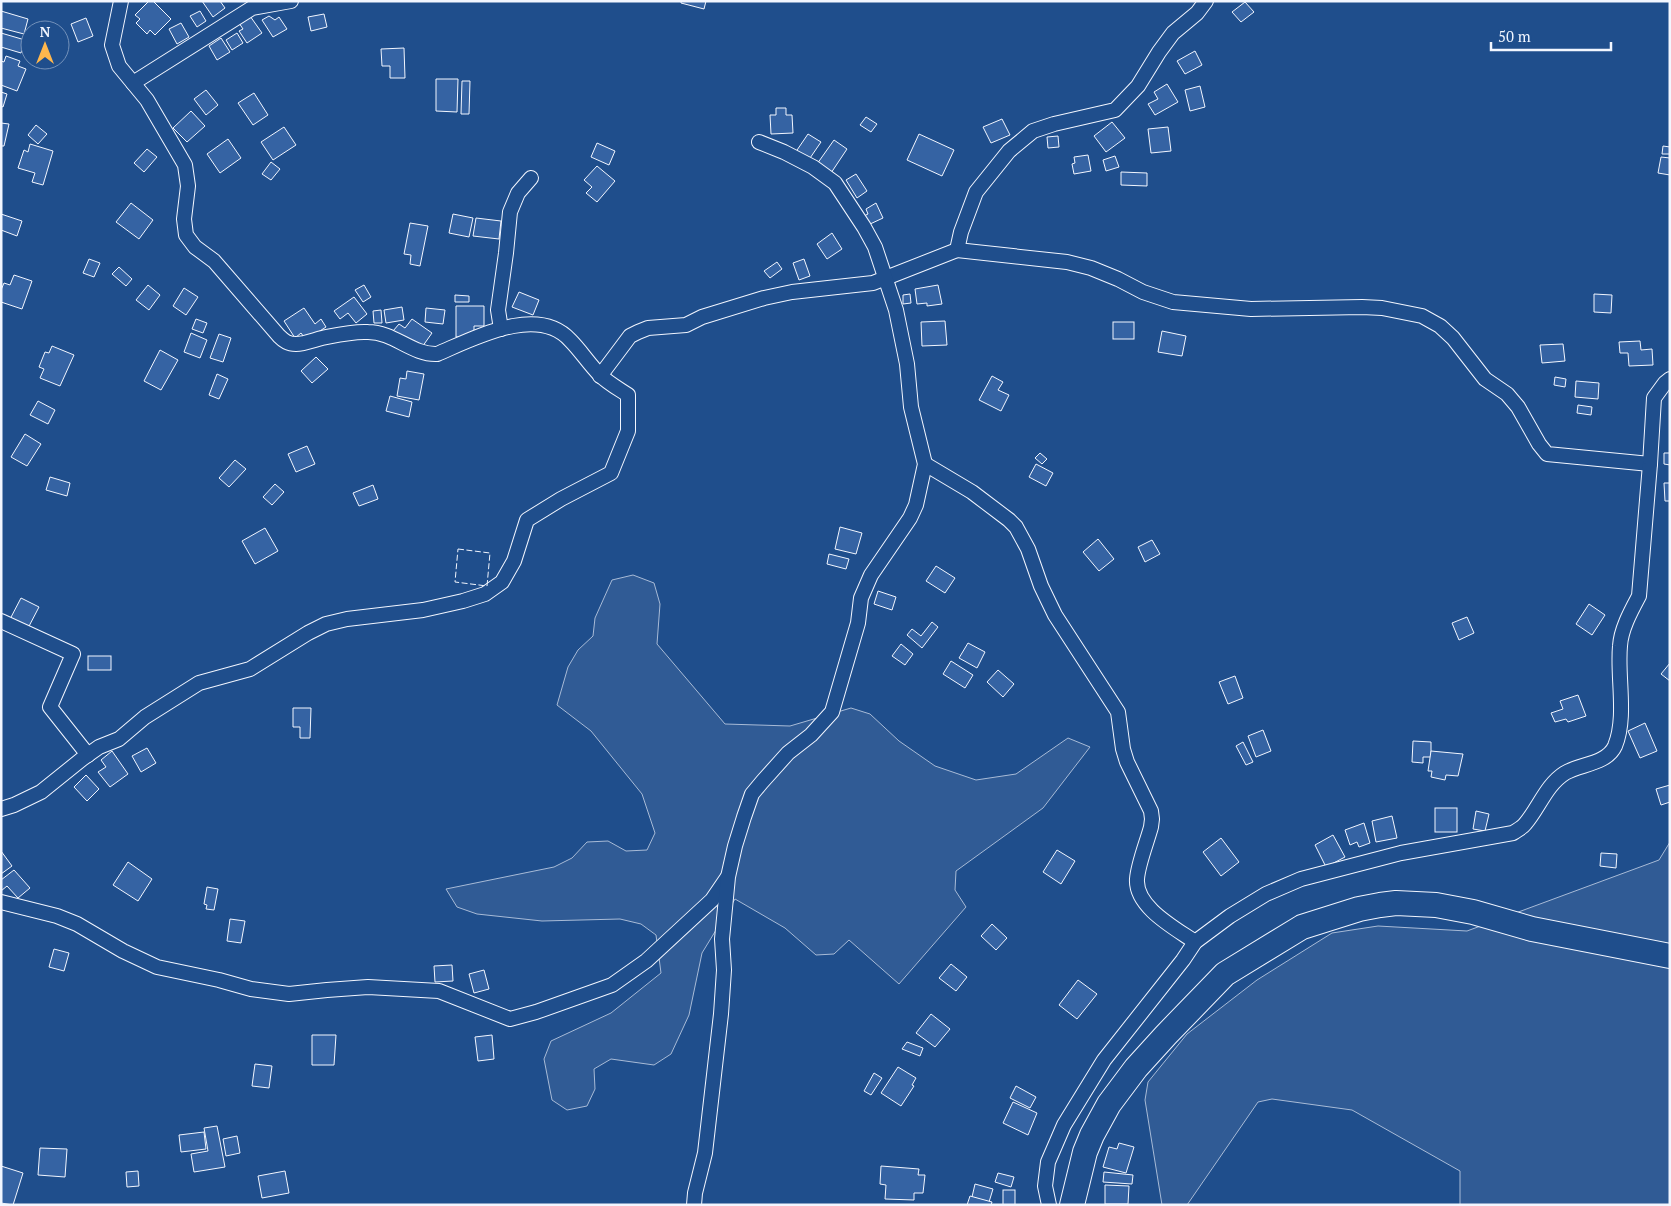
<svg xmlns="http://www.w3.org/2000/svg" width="1671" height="1206" font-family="'PT Serif',serif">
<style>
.built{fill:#305b95;stroke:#a8bbd7}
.building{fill:#3563a3;stroke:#f2f6ff}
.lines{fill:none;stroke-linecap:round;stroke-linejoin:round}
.minor-casing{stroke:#f2f6ff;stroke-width:16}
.trunk-casing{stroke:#f2f6ff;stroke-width:26}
.minor{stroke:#1f4e8c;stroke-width:14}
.trunk{stroke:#1f4e8c;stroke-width:24}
.fence{stroke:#f2f6ff;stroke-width:1;stroke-dasharray:6 2.5;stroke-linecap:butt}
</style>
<rect width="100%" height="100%" fill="#1f4e8c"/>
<!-- built -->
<g class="built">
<path d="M633,575L654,583L660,604L657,644L725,724L790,726L851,708L870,714L899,741L935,766L976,780L1016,774L1068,738L1090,747L1043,808L956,871L955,890L966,907L899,984L849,940L834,954L816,955L785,928L735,899L702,953L689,1015L671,1054L654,1065L611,1059L594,1069L595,1089L587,1106L567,1110L552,1100L544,1059L551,1041L611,1013L661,973L656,935L641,924L620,919L542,921L477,914L457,907L446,889L554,867L572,858L587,842L608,841L626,851L647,850L655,833L642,794L591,731L557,705L568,667L578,650L593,636L595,618L612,580Z"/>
<path d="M1670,842V1205H1460V1171L1352,1110L1272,1099L1258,1102L1187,1205H1162L1145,1100L1148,1082L1187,1034L1257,980L1332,933L1378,926L1467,931L1659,860Z"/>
</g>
<!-- building -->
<g class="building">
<path d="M149,1H153L171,19L155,35L150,30L147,34L136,23L140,19L135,15Z"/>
<path d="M202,1H220L225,8L213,17Z"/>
<path d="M681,1H706L704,9L681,3Z"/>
<path d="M1245,2L1254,12L1241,22L1232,12Z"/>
<path d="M1,11L28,19L24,34L1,28Z"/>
<path d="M200,11L206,21L197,27L190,16Z"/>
<path d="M324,14L327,27L311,31L308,17Z"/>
<path d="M250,16L262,33L247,43L239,31L243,29L239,23Z"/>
<path d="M269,16L275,20L279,17L287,29L273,37L262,20Z"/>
<path d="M86,18L93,36L78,42L71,24Z"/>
<path d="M181,23L189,37L177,44L169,29Z"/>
<path d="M1,33L25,40L21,53L1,47Z"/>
<path d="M237,33L243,43L232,50L226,40Z"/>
<path d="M221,38L230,52L217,60L209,46Z"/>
<path d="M404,48L405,78H390V66H382L381,49Z"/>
<path d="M1195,51L1202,65L1185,74L1177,61Z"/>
<path d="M6,56L20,61L18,66L26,69L17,91L1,85V61L4,62Z"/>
<path d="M436,79H458L457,112L436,111Z"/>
<path d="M462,81H470L469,114H461Z"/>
<path d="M1167,84L1178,102L1155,115L1148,104L1158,99L1154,92Z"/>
<path d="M1200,86L1205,107L1190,111L1185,90Z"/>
<path d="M206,90L218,105L206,115L194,99Z"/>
<path d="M1,92L7,94L3,107L1,106Z"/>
<path d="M254,93L268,115L253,125L238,103Z"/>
<path d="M776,108H786V115H792L793,133L771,134L770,115H776Z"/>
<path d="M191,111L205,126L187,142L173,128Z"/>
<path d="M866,117L877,124L871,132L860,125Z"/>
<path d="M1002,119L1010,135L991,143L983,127Z"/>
<path d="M1112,122L1125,138L1106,152L1094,136Z"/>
<path d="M1,123L9,124L4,146H1Z"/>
<path d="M36,125L47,134L38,144L28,135Z"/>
<path d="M284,127L296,145L273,160L261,142Z"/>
<path d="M1168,127L1171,151L1151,153L1148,129Z"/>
<path d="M808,134L821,142L808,161L795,153Z"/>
<path d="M919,134L954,150L942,176L907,160Z"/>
<path d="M1058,136L1059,147L1048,148L1047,137Z"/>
<path d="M228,139L241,158L220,173L207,154Z"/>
<path d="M834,140L847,149L831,173L817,164Z"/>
<path d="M597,143L615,151L609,165L591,157Z"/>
<path d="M30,144L53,151L43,185L32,182L35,173L18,168L24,150L28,152Z"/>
<path d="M1663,146L1670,147V154H1662Z"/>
<path d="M147,149L157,157L144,172L134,163Z"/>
<path d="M1088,155L1091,171L1074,174L1072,164L1075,163L1074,157Z"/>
<path d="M1115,156L1119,167L1106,171L1103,160Z"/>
<path d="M1661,157L1670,158V175L1658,173Z"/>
<path d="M271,162L280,169L271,180L262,174Z"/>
<path d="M597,166L615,181L597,202L586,193L592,187L584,180Z"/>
<path d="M1121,172L1147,173V186L1121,185Z"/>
<path d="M856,174L867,191L857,198L846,180Z"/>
<path d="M131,203L153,220L139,239L116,222Z"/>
<path d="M876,203L883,218L868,225L864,216L868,214L866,209Z"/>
<path d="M1,214L22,221L17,236L1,230Z"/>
<path d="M453,214L473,218L469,237L449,233Z"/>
<path d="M476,218L501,221L499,239L473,236Z"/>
<path d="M410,223L428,226L420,266L410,264L411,255L404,254Z"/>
<path d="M832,233L842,249L827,259L817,244Z"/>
<path d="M89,259L100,263L94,277L83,273Z"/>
<path d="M804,259L810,276L799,280L793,263Z"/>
<path d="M777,262L782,269L770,278L764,271Z"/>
<path d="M119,267L132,279L126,286L112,274Z"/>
<path d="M14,275L32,281L22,309L1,302V290L4,283L10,285Z"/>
<path d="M148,285L160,295L149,310L136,300Z"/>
<path d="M364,285L371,297L363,302L355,290Z"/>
<path d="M938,285L942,304L927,306V303L917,304L915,289Z"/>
<path d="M184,288L198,297L186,315L173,306Z"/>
<path d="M519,292L539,300L533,315L512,307Z"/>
<path d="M910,294L911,303L903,304V295Z"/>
<path d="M1594,294L1612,295L1611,313L1594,312Z"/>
<path d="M455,295L469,296V302H455Z"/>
<path d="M354,297L367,314L356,323L348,313L340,319L334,311Z"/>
<path d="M456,306H484V326H474V337H456Z"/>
<path d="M402,307L404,320L386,323L384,310Z"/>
<path d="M304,308L315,324L321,319L326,327L306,340L301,333L295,338L284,321Z"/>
<path d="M426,308L445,310L443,324L425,322Z"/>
<path d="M381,310L382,323H374L373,311Z"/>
<path d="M196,319L207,323L203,333L192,329Z"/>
<path d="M412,319L432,333L420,350L393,331L399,324L405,328Z"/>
<path d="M945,321L947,345L922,346L921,322Z"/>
<rect x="1113" y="322" width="21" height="17"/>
<path d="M1162,331L1186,336L1182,356L1158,352Z"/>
<path d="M191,333L207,340L200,358L184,352Z"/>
<path d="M219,334L231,338L223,362L210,358Z"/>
<path d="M1640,341L1641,350L1652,349L1653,365L1629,366L1628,353H1620L1619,342Z"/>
<path d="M1563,344L1565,361L1542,363L1540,345Z"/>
<path d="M52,346L74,355L60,386L40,378L44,369L39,367L45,352L49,353Z"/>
<path d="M160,350L178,360L161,390L144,381Z"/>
<path d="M316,357L328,369L312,383L301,371Z"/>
<path d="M407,371L424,374L419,400L397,396L400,378L406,379Z"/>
<path d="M217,374L228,379L219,399L209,395Z"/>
<path d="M992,376L1003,382L998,390L1009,395L1001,411L979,400Z"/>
<path d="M1555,377L1566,379L1565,387L1554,385Z"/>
<path d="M1576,381L1599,383L1598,399L1575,397Z"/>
<path d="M390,396L412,402L409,417L386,411Z"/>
<path d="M38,401L55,410L48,424L30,415Z"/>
<path d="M1578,405L1592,407L1591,415L1577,413Z"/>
<path d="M25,434L41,444L27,466L11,457Z"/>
<path d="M307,446L315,464L296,472L288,454Z"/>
<path d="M1040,453L1047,459L1042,464L1035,458Z"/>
<path d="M1664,453H1670V465L1664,464Z"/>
<path d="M235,460L246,469L229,487L219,478Z"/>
<path d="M1036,464L1053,473L1046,486L1029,477Z"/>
<path d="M50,477L70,483L67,496L46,490Z"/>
<path d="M1664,483H1670V501H1665Z"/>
<path d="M275,484L284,492L272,505L263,497Z"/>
<path d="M373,485L378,499L359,506L353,493Z"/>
<path d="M840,527L862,533L856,554L835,549Z"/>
<path d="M265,528L278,551L255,564L242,541Z"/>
<path d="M1098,539L1114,559L1099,571L1083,552Z"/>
<path d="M1152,540L1160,554L1145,562L1138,547Z"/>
<path d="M829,554L849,559L846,569L827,564Z"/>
<path d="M936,566L955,578L945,593L926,581Z"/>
<path d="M878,591L896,597L892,610L874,604Z"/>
<path d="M21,598L39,607L27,630L9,621Z"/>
<path d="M1589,604L1605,615L1592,635L1576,624Z"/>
<path d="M1467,617L1474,633L1459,640L1452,623Z"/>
<path d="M932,622L938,627L922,648L907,635L912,629L921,636Z"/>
<path d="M968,643L985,652L977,668L959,658Z"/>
<path d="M901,644L913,654L905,665L892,656Z"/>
<rect x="88" y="656" width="23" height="14"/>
<path d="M951,661L973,675L965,688L943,674Z"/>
<path d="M1670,663V681L1661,674Z"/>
<path d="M998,670L1014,684L1003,697L987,682Z"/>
<path d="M1235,676L1243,698L1228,704L1219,682Z"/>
<path d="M1578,695L1586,716L1568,722L1566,719L1555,722L1551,713L1563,709L1560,701Z"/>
<path d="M293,708H311L310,738H300V727H293Z"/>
<path d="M1645,723L1657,751L1640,758L1628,731Z"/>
<path d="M1263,730L1271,751L1256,757L1248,736Z"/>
<path d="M1413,741L1431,742V757H1423V763L1412,762Z"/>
<path d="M1243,742L1253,762L1246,765L1236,746Z"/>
<path d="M147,748L156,763L141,772L132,756Z"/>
<path d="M112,751L128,774L110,787L98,772L106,767L101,760Z"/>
<path d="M1431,751L1463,754L1458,776L1446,775L1445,780L1431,777L1432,771H1428Z"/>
<path d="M86,775L99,789L87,801L74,787Z"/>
<path d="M1670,785V802L1661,805L1656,789Z"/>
<rect x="1435" y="808" width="22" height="24"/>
<path d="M1476,811L1489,814L1485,831L1473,829Z"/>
<path d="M1392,816L1397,838L1376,842L1372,821Z"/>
<path d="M1364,823L1370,843L1359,847L1357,842L1350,845L1345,830Z"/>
<path d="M1333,835L1345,857L1326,867L1315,845Z"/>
<path d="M1221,838L1239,862L1221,876L1203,852Z"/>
<path d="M1057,850L1075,861L1061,884L1043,872Z"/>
<path d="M1,851L12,866L1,874Z"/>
<path d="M1601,853L1617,854L1616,868L1600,866Z"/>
<path d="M128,862L152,879L138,901L113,885Z"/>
<path d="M14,870L30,888L18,898L7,886L1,891V880Z"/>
<path d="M207,887L218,889L214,910L206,909L207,905L204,904Z"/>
<path d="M230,919L245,921L241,943L227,941Z"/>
<path d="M992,924L1007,938L996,950L981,936Z"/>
<path d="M54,949L69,953L64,971L49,967Z"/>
<path d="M951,964L967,977L956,991L939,978Z"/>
<path d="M452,965L453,981L435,982L434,966Z"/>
<path d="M484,970L489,989L474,993L469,974Z"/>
<path d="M1078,980L1097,994L1077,1019L1059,1005Z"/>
<path d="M931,1014L950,1029L935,1047L916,1033Z"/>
<path d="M312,1035H336L334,1065H312Z"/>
<path d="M492,1035L494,1059L478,1061L475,1037Z"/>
<path d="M907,1042L923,1048L920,1056L902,1049Z"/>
<path d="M255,1064L272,1066L269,1088L252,1086Z"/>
<path d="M898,1067L916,1078L912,1085L914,1086L901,1106L881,1093Z"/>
<path d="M874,1073L882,1078L871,1095L864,1091Z"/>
<path d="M1016,1086L1036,1097L1030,1108L1010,1098Z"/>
<path d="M1013,1102L1037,1113L1028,1135L1003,1123Z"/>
<path d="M217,1126L225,1167L194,1172L191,1154L208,1151L204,1128Z"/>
<path d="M204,1132L206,1149L181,1152L179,1135Z"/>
<path d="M237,1136L240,1153L226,1156L223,1139Z"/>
<path d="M1119,1143L1134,1147L1126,1173L1103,1167L1109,1147L1117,1149Z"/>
<path d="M40,1148L67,1149L65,1177L38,1175Z"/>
<path d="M1,1166L23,1173L13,1205L1,1203Z"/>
<path d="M881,1166L919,1169L918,1175H925L923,1193H914V1200L885,1199L886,1185L880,1184Z"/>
<path d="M138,1171L139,1186L127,1187L126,1172Z"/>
<path d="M285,1171L289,1193L262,1198L258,1176Z"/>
<path d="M1104,1172L1133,1175L1132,1184L1103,1182Z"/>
<path d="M998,1173L1014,1177L1011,1187L995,1182Z"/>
<path d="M975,1184L993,1189L989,1202L972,1197Z"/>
<path d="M1105,1185L1129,1186L1128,1204H1105Z"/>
<rect x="1003" y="1190" width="12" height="15"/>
<path d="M970,1196L992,1202L991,1205H967Z"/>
</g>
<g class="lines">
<!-- minor casing -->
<g class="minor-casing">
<g id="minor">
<path d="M133,83L252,8L291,1"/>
<path d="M957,250L1067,262L1091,268L1118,279L1143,292L1173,302L1251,309L1362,307L1382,308L1422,316L1440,326L1453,338L1485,379L1507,394L1518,407L1539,444L1547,454L1650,464"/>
<path d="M501,329L498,310L506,253L510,212L518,193L531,178"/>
<path d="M600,376L630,336L638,332L648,328L686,325L702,317L764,298L792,292L873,283L957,250L961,232L976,192L1009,151L1033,131L1054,124L1115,110L1138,86L1159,52L1173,33L1197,13L1206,1"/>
<path d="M925,464L972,492L1009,520L1016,527L1028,549L1041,586L1055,615L1118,712L1123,749L1127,762L1151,811L1152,819L1151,827C1147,842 1138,864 1137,879C1135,907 1175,928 1195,942"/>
<path d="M1,621L73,654L50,707L88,755"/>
<path d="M1,809L14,805L41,792L82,759L99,747L119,739L145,717L199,683L250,669L308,633L326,624L347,619L423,610L463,601L485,594L502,582L514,561L527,520L561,499L611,473L628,431V395C619,389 608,383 600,375C589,364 581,351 570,340C537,304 473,339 437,354C412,355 394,332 368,332C353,331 337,335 322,338C314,340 304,344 296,344C288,344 284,341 279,336L214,261L195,247L186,235L184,219L188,186L185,165L147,100L119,66L112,45L121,1"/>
<path d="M1,902L57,916L77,924L123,951L157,967L219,980L251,989L289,994L327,990L368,987L439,991L510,1019L536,1012L612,985L646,961L712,900L727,878"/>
<path d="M694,1205L695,1193L705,1153L721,1014L724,970L722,939L728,877L735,846L744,817L752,794L762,782L788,753L811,735L832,712L858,623L861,598L871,575L910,518L916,505L925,464L911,407L907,364L896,310L875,247L864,227L835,183L813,167L784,152L759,142"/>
<path d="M1049,1205L1045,1186L1048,1162L1064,1125L1104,1060L1183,960L1195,942L1230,916L1266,894L1301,879L1401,853L1513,833C1517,830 1522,828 1525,824C1539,808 1546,785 1565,773C1580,764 1607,764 1615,746C1627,717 1617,677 1620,646C1621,629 1631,611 1639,596L1650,464L1654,398L1665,383L1670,379"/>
</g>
</g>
<!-- trunk casing -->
<g class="trunk-casing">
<path id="trunk" d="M1072,1205L1085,1152L1092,1135L1109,1104L1136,1068L1166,1035L1225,974L1302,927L1359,909L1380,905L1396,903L1436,905L1473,912L1532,929L1670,956"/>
</g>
<!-- minor -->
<use href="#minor" class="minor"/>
<!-- trunk -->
<use href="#trunk" class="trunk"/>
<!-- fence -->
<path class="fence" d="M458,549L490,553L487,586L455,582Z"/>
</g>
<!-- border -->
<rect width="1671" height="1206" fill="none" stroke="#f2f6ff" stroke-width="5"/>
<!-- north arrow -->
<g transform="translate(45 45)"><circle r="24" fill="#1f4e8c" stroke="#7391ba"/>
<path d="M0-4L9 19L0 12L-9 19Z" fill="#ffb74d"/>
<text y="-8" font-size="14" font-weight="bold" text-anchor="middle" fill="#f2f6ff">N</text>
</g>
<!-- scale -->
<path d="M1491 42v8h120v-8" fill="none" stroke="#f2f6ff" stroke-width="2.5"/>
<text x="1498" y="42" font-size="15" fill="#f2f6ff" stroke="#1f4e8c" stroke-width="4" paint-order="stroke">50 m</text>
</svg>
